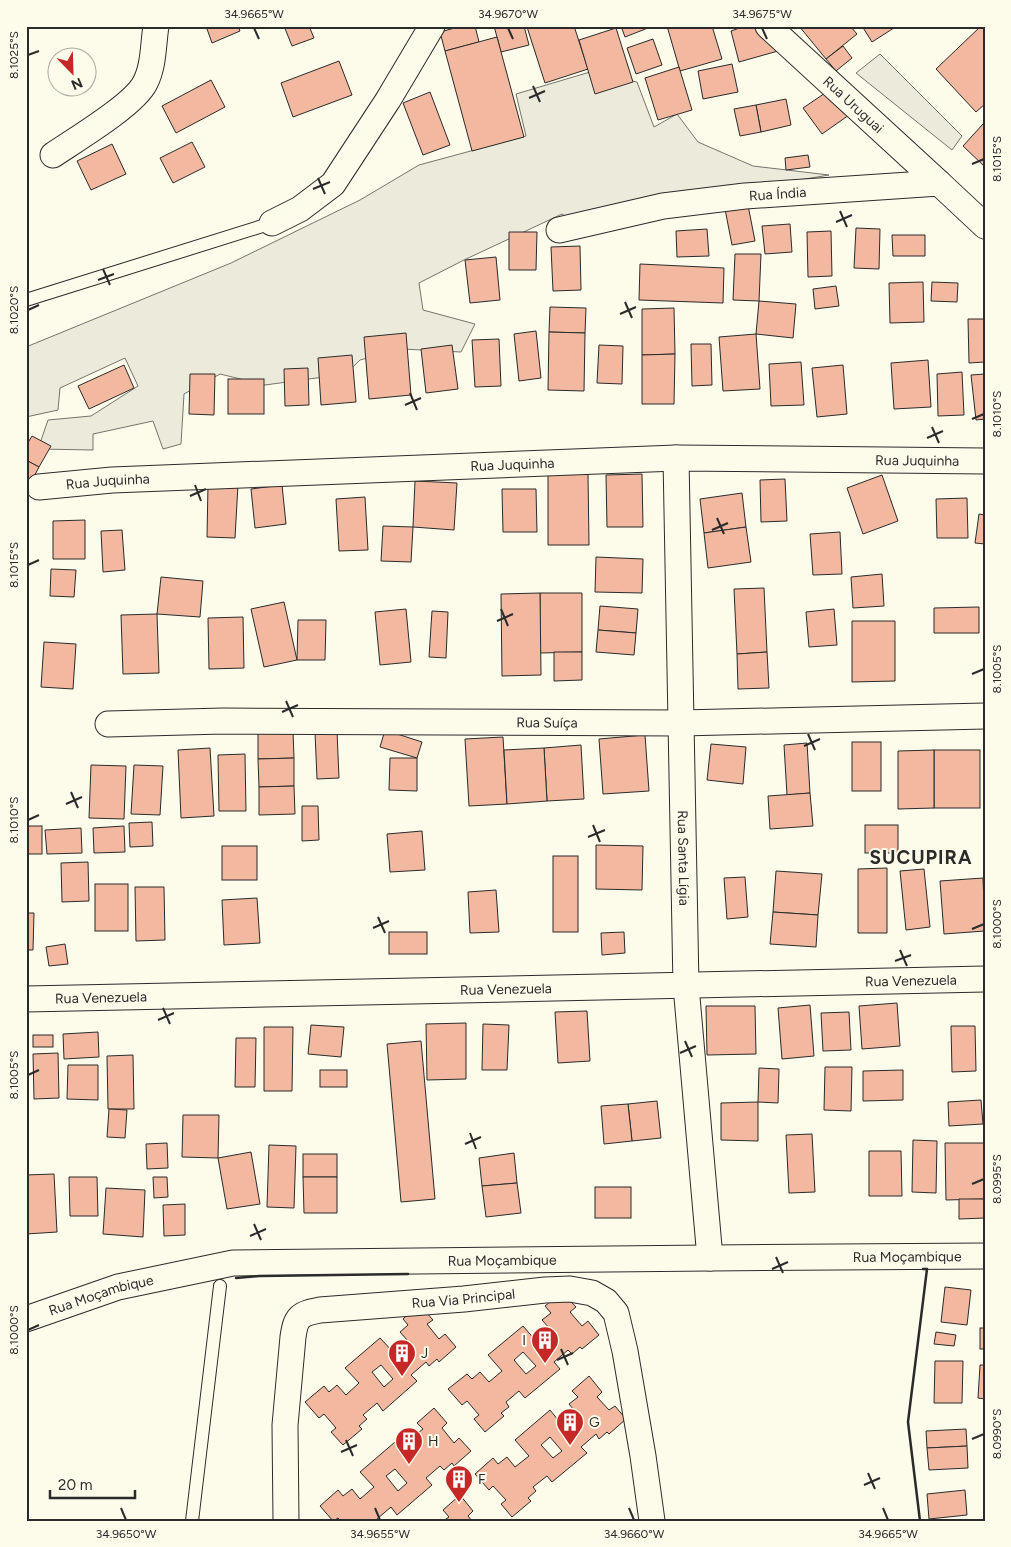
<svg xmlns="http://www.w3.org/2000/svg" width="1011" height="1547" font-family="Figtree,sans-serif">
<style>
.green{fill:#ecebdb;stroke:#74746e}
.building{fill:#f2b8a0;stroke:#2b2b2b;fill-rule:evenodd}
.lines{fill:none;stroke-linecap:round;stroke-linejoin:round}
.service-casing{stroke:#2b2b2b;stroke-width:14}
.minor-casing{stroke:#2b2b2b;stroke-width:27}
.service{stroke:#fdfbea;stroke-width:12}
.minor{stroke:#fdfbea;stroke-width:25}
.wall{stroke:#2b2b2b;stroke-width:2.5}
.ticks{fill:none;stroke:#2b2b2b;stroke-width:2}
.labels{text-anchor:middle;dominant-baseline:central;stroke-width:4;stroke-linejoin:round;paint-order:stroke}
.street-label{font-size:14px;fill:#2b2b2b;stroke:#fdfbea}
.poi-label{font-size:14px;fill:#2b2b2b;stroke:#fdfbea;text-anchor:start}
.district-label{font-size:19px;font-weight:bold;letter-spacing:1px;fill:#2b2b2b;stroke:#fdfbea}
.neatline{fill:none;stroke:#2b2b2b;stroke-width:2}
.ticks-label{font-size:12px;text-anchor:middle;fill:#2b2b2b}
</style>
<rect width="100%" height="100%" fill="#fdfbea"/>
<!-- green -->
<g class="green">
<path d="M880,54L962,136L952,150L856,73Z"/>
<path d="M590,72L637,82L654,127L677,114L698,142L753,166L829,175L569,219L562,214L464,260L419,283L423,310L475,324L461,352L402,349L360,360L346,374L265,385L220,374L184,394L181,444L163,449L153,421L93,434V450L38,449L48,420L91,416L138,386L125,358L60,388L58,410L26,417V347L231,263L360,200L419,165L526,136L516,94Z"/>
</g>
<!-- building -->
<g class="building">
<path d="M206,26H238L240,31L212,43Z"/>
<path d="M284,26H309L314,38L292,46Z"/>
<path d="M462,26H475L479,42L445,51L440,32Z"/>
<path d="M494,26H524L529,45L501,52Z"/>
<path d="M574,26L588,69L545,83L527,27Z"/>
<path d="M621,26H653L625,37Z"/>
<path d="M667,26H712L722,59L680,71Z"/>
<path d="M745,26H755L778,51L739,62L731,31Z"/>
<path d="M799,26H850L857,34L826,59Z"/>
<path d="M862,26H897L872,42Z"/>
<path d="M981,26H985V104L976,112L936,69Z"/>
<path d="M616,28L633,82L595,94L579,40Z"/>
<path d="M497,37L524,137L472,151L445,51Z"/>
<path d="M653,39L662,65L636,74L627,48Z"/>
<path d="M843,46L852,58L836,71L826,59Z"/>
<path d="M339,61L352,95L293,117L281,83Z"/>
<path d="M732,64L738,92L703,99L698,71Z"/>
<path d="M679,67L692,110L658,120L645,78Z"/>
<path d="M211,80L225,107L176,133L162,106Z"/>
<path d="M831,89L849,115L822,134L803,108Z"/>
<path d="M430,92L450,145L423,155L403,103Z"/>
<path d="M786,99L791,125L761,132L756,105Z"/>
<path d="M756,105L761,132L740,136L734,109Z"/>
<path d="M983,124L985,125V167L963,146Z"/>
<path d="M192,142L205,167L173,183L160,158Z"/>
<path d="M112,144L126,174L91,190L77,161Z"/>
<path d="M808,155L810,167L786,170L785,158Z"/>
<path d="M747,200L755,241L732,245L724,204Z"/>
<path d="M790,224L792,252L765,254L762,226Z"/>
<path d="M856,228L880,229L879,269L854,268Z"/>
<path d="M707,229L709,256L677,257L676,231Z"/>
<path d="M831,231L832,276L808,277L807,232Z"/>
<path d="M509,232H537L536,270H509Z"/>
<path d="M892,235H925V256H893Z"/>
<path d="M580,246L581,290L553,291L551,247Z"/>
<path d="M735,254H761L759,301L733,300Z"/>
<path d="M496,257L500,300L470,303L465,260Z"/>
<path d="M640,264L724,268L723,303L639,300Z"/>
<path d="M923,282L924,322L890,323L889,283Z"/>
<path d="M932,282L958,283L957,302L931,301Z"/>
<path d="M836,286L839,306L815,309L813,289Z"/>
<path d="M759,301L796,304L793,338L756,334Z"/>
<path d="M550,307L586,308L585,333L549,332Z"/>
<path d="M674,308L675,354L642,355V309Z"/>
<path d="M968,319H985V362L969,363Z"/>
<path d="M536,331L541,378L519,381L514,334Z"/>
<path d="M549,332L585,333L584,391L548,390Z"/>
<path d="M406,333L411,395L369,399L364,337Z"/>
<path d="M756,334L760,389L723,391L719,337Z"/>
<path d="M499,339L501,386L475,387L472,340Z"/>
<path d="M691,344H711L712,385L692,386Z"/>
<path d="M452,345L458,389L426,393L421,349Z"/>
<path d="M599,345L623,346L622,384L597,383Z"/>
<path d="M675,354L674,404H642V355Z"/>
<path d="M352,355L356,402L321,405L318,358Z"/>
<path d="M928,360L931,407L894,409L891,363Z"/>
<path d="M801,362L804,405L771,406L769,364Z"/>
<path d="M124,365L134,388L89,409L78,386Z"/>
<path d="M843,365L847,414L817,417L812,368Z"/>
<path d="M308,368L309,405L285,406L284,369Z"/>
<path d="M962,372L964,415L938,416L937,374Z"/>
<path d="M190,374H215L214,415L189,414Z"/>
<path d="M985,374V419L976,420L971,375Z"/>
<rect x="228" y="379" width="36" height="35"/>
<path d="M32,436L51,446L39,467L26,460V446Z"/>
<path d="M26,460L39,467L28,488L26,487Z"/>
<path d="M548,474H588L589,545H548Z"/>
<path d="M642,474L643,527H607L606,475Z"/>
<path d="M882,475L898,521L863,534L847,488Z"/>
<path d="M785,479L787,521L761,522L760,480Z"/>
<path d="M415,481L457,483L454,530L413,527Z"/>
<path d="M208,484L238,485L235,538L207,537Z"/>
<path d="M282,485L286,524L255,528L251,489Z"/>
<path d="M502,489H536L537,532H503Z"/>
<path d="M742,493L746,527L704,533L700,499Z"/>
<path d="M365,497L368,550L339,551L336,499Z"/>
<path d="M967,498L968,538H937L936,499Z"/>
<path d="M979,514L985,515V544L975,543Z"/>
<path d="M85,520V559H53V521Z"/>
<path d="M383,526L413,527L411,562L381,561Z"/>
<path d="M746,527L751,562L708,568L704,533Z"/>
<path d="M122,530L125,570L103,572L101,531Z"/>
<path d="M840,532L842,574L813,575L810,534Z"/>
<path d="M596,557L643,559L642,593L595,592Z"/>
<path d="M51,569L76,570L74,597L50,596Z"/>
<path d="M882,574L884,606L853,608L851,577Z"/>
<path d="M161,577L203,581L200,617L157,614Z"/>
<path d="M764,588L767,652L737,654L734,589Z"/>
<path d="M540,593H582V652L540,653Z"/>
<path d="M540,593L541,675L502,676L501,594Z"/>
<path d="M284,602L297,660L264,667L251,609Z"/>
<path d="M600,606L638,609L636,633L598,630Z"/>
<path d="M979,607V633H934V608Z"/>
<path d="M406,609L411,662L380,665L375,612Z"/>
<path d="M834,609L837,645L809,647L806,612Z"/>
<path d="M432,611L448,612L446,658L429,657Z"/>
<path d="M157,614L159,673L123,674L121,615Z"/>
<path d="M243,617L244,668L209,669L208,618Z"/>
<path d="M298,620H326L325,660H297Z"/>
<path d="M852,621H895V681L852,682Z"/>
<path d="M598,630L636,633L634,655L596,652Z"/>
<path d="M44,642L76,644L73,689L41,687Z"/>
<path d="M554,652H582V680L554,681Z"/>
<path d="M767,652L769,688L738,689L737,654Z"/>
<path d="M385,730L422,742L417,758L380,747Z"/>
<path d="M293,731L294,758L258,759V732Z"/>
<path d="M337,731L339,778L317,779L315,732Z"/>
<path d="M645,735L649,791L603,794L599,739Z"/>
<path d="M503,737L507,804L469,806L465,739Z"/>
<rect x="852" y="742" width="29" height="49"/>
<path d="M807,743L810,793L787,795L784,745Z"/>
<path d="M711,744L746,747L743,784L707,780Z"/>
<path d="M581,745L584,799L547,801L544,748Z"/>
<path d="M210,748L214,816L181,818L178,750Z"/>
<path d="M544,748L547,801L507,804L504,750Z"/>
<rect x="934" y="750" width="46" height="58"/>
<path d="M934,750V808L898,809V751Z"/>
<path d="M245,754L246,811H219L218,755Z"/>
<path d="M294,758V786L259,787L258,759Z"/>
<path d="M390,758H417V791L389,790Z"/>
<path d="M91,765L126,766L124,819L89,818Z"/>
<path d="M134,765L163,766L160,815L131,814Z"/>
<path d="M294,786L295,814L259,815V787Z"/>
<path d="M810,793L813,826L770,829L768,796Z"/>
<path d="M302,806H318L319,840L302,841Z"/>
<path d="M152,822L153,846L130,847L129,823Z"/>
<rect x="865" y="825" width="33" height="28"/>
<rect x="27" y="826" width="15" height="28"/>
<path d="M124,826L125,852L94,853L93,828Z"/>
<path d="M81,828L82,853L47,854L45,830Z"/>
<path d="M422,831L425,870L390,872L387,834Z"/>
<path d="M596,845L643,846L642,890L596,889Z"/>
<rect x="222" y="846" width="35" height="34"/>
<rect x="553" y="856" width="25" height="76"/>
<path d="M88,862L89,901L62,902L61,863Z"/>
<path d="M887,868V933H858V869Z"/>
<path d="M924,869L930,927L906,930L900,871Z"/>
<path d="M776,871L822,874L818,915L773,912Z"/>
<path d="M745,877L748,917L727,919L724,878Z"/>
<path d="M983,878L985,931L944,934L940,881Z"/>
<rect x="95" y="884" width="33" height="47"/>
<path d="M135,887H164L165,940L136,941Z"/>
<path d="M496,890L499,932L470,933L468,892Z"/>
<path d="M257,898L260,943L224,945L222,900Z"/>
<path d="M773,912L818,915L816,947L770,944Z"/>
<path d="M26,913H34L33,950H26Z"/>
<rect x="389" y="932" width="38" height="22"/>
<path d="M624,932L625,953L602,955L601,933Z"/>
<path d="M65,944L68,964L49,966L46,947Z"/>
<path d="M897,1003L900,1046L862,1049L859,1006Z"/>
<path d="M810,1005L814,1056L782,1059L778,1008Z"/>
<path d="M706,1006H755L756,1054L707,1055Z"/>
<path d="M587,1011L590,1061L558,1063L555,1012Z"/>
<path d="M849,1012L851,1050L823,1051L821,1013Z"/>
<path d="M466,1023V1079L427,1080L426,1024Z"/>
<path d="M483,1024L509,1025L507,1070H482Z"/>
<path d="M311,1025L344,1027L341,1057L308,1054Z"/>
<path d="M951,1026H975L976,1071L952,1072Z"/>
<path d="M264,1027H293L292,1091H264Z"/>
<path d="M98,1032L99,1057L64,1059L63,1034Z"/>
<rect x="33" y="1035" width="20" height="12"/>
<path d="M236,1038H256L255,1087H235Z"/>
<path d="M421,1041L435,1199L401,1202L387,1044Z"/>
<path d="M58,1053L59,1098L34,1099L33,1054Z"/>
<path d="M133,1055L134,1109H108L107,1056Z"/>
<path d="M68,1065H98V1100L67,1099Z"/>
<path d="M825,1067H852L851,1111L824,1110Z"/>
<path d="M759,1068L779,1069L778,1103L758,1102Z"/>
<rect x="320" y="1070" width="27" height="17"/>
<path d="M903,1070V1100L863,1101V1071Z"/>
<path d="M981,1100L983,1124L949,1126L948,1102Z"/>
<path d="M657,1101L661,1138L632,1141L628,1104Z"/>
<path d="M758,1102V1141L721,1140V1103Z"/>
<path d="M628,1104L632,1141L604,1144L601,1106Z"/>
<path d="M109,1109L127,1110L125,1138L107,1137Z"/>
<path d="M183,1115H219L218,1158L182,1157Z"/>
<path d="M812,1134L815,1192L789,1193L786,1135Z"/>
<path d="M913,1140L937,1141L936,1193L912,1192Z"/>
<path d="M167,1143L168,1168L147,1169L146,1144Z"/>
<path d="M945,1143H985V1199L946,1200Z"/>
<path d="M269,1145L296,1146L294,1208L267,1207Z"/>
<path d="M869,1151H901L902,1196H869Z"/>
<path d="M251,1152L260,1204L227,1209L218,1158Z"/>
<path d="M514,1153L517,1183L482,1186L479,1158Z"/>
<rect x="303" y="1154" width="34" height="23"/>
<path d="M54,1174L57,1232L26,1234V1175Z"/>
<path d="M69,1177H97L98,1216H70Z"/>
<path d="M153,1177H167L168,1197L154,1198Z"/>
<path d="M303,1177H337V1213H304Z"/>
<path d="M517,1183L521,1213L486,1217L482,1186Z"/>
<rect x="595" y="1187" width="36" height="31"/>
<path d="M106,1188L145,1190L143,1237L103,1234Z"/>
<path d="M959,1199H985V1218L959,1219Z"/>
<path d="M185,1204V1235L164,1236L163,1205Z"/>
<path d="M945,1287L971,1290L967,1325L941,1322Z"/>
<path d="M562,1292L576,1307L570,1312L582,1326L588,1321L599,1335L582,1349L580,1347L572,1354L568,1350L554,1362L560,1369L525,1398L519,1391L506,1402L509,1407L501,1413L504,1416L485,1432L474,1419L479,1415L467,1401L462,1405L448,1389L467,1374L472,1379L480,1372L489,1382L502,1371L488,1355L523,1326L536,1341L550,1329L542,1320L551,1313L545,1306ZM523,1352L536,1366L526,1374L514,1360Z"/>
<path d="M419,1304L433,1320L427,1324L439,1339L445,1334L456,1347L439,1362L437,1359L429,1366L426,1362L411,1375L417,1381L383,1411L377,1403L363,1415L367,1419L359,1426L362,1429L343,1445L331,1432L336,1428L324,1414L319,1418L305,1402L324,1386L329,1392L337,1385L346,1395L359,1383L345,1368L380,1338L394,1353L408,1341L400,1332L408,1325L403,1319ZM381,1365L393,1379L384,1387L372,1372Z"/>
<rect x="980" y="1328" width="5" height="21"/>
<path d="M936,1332L956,1335L954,1346L934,1344Z"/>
<path d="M935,1361H963L962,1403H934Z"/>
<path d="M980,1365H985V1399L978,1398Z"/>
<path d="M589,1376L602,1392L597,1397L609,1410L615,1406L626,1419L609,1434L607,1432L599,1439L596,1434L581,1447L587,1453L552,1482L547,1476L533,1487L536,1491L528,1498L531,1501L512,1517L501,1504L506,1500L493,1486L489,1490L475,1474L493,1458L498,1464L507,1457L515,1467L529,1456L515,1440L550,1410L563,1426L577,1414L569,1404L578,1397L572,1391ZM550,1437L562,1451L553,1458L541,1445Z"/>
<path d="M434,1408L447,1423L442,1428L454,1443L459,1438L471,1451L454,1466L452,1463L444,1470L440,1466L426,1478L432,1485L397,1515L391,1507L377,1519L379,1521H341L338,1518L333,1521L320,1506L338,1490L343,1496L352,1489L360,1499L374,1487L360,1472L395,1442L408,1458L422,1445L414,1436L423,1429L417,1423ZM395,1469L407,1483L398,1491L386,1476Z"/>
<path d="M966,1429L967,1446L927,1448L926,1431Z"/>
<path d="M967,1446L968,1468L929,1470L927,1448Z"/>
<path d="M965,1490L967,1515L929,1519L927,1494Z"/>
<path d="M460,1495L473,1511L468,1516L472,1521H443L449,1517L443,1510Z"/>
</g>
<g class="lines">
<!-- service casing -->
<g class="service-casing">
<g id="service">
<path d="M26,300L272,223"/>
<path d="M192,1521L220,1286"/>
</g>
</g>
<!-- minor casing -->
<g class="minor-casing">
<g id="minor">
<path id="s1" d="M768,26L939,183"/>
<path d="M53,155C75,140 134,105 145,83C154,66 153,45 156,26"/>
<path d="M272,223L300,209L333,184L388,100L432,26"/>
<path id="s2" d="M559,230L663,206L745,196L939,183L985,226"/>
<path id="s3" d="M676,458L686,986L710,1258"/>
<path id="s4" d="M39,487L112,480L676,458L985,461"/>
<path id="s5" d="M108,724L223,721L681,723L985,716"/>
<path id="s6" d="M26,999L985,979"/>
<path id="s7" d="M26,1319L118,1287L233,1263L710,1258L985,1256"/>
<path id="s8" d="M286,1521L285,1425L293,1337C296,1316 300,1314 320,1310L464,1299L545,1290L570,1289L592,1293L606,1301L616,1313L625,1351L643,1456L652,1521"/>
</g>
</g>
<!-- service -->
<use href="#service" class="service"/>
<!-- minor -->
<use href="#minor" class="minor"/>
<!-- wall -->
<g class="wall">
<path d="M236,1278L259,1276L408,1274"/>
<path d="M920,1521L908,1422L927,1269H923"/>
</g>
</g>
<!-- ticks -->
<path class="ticks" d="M254,28L259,39M508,28L513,39M762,28L767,39M28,55L39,51M533,86L540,102M529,98L545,91M972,164L984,159M318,178L325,194M313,189L330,182M840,211L847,227M836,222L852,215M103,269L110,285M98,280L114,274M625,302L632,318M28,310L39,305M620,314L636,307M410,393L417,410M405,405L421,398M972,419L984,414M932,427L939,443M927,438L943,431M195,485L201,501M190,496L206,489M717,518L724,534M712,530L728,523M28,565L39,560M501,609L508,626M497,621L513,614M972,674L984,669M286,701L293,717M282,712L298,705M808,734L815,750M804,746L820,739M71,792L78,808M66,804L82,797M28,820L39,815M593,825L600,842M588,837L605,830M378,917L385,933M373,928L389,921M972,929L984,924M900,950L907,966M895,961L911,955M163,1008L170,1024M158,1020L174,1013M685,1041L692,1057M680,1053L696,1046M28,1075L39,1070M470,1133L476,1149M465,1144L481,1137M972,1184L984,1179M254,1224L261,1240M250,1236L266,1229M776,1257L783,1273M772,1269L788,1262M28,1330L39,1325M561,1349L568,1365M557,1360L573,1353M972,1439L984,1434M346,1440L353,1456M341,1452L357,1445M868,1473L875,1489M864,1485L880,1478M121,1508L126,1520M375,1508L380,1520M629,1508L634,1520M883,1508L888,1520"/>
<!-- icons -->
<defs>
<g id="building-pin" transform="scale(1.4375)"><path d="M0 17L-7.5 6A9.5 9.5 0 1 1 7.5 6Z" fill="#c62828" stroke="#fdfbea"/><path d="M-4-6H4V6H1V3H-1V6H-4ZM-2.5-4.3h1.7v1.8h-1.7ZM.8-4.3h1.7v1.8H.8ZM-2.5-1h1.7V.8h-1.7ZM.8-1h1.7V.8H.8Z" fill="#fff"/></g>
</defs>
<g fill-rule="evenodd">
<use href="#building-pin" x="545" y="1340"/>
<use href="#building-pin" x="402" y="1353"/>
<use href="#building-pin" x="570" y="1422"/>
<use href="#building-pin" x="409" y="1441"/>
<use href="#building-pin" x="459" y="1479"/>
</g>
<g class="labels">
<!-- street labels -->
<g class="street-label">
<text stroke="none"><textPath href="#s1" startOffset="116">Rua Uruguai</textPath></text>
<text stroke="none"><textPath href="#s2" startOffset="222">Rua Índia</textPath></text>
<text stroke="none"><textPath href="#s4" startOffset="879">Rua Juquinha</textPath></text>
<text stroke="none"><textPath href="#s4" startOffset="474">Rua Juquinha</textPath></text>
<text stroke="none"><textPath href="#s4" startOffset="69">Rua Juquinha</textPath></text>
<text stroke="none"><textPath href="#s5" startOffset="439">Rua Suíça</textPath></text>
<text stroke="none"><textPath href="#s3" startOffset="400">Rua Santa Lígia</textPath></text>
<text stroke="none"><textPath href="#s6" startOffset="885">Rua Venezuela</textPath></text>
<text stroke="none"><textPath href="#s6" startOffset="480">Rua Venezuela</textPath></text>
<text stroke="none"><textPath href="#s6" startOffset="75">Rua Venezuela</textPath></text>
<text stroke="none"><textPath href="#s7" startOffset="889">Rua Moçambique</textPath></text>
<text stroke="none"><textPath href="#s7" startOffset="484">Rua Moçambique</textPath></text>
<text stroke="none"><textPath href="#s7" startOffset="79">Rua Moçambique</textPath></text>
<text stroke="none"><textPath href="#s8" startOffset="371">Rua Via Principal</textPath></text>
</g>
<!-- poi labels -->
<g class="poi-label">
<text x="526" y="1340" text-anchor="end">I</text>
<text x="421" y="1353">J</text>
<text x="589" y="1422">G</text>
<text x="428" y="1441">H</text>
<text x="478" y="1479">F</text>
</g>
<!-- district labels -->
<g class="district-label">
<text x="921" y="857">SUCUPIRA</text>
</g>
</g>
<!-- border -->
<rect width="1011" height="1547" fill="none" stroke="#fdfbea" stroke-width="55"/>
<!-- north arrow -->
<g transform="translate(72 72) rotate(157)"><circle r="24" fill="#fdfbea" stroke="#a9a89e"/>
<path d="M0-4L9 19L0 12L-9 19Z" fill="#c62828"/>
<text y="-8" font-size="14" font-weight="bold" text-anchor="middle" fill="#2b2b2b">N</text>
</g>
<!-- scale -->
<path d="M50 1490v8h85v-8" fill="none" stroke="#2b2b2b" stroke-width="2.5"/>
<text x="58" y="1490" font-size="15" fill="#2b2b2b" stroke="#fdfbea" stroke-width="4" paint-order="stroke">20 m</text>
<rect x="28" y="28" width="956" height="1492" class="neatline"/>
<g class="ticks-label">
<text x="254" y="18">34.9665°W</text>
<text x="508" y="18">34.9670°W</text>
<text x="762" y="18">34.9675°W</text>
<text transform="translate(14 55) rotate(-90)" y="4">8.1025°S</text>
<text transform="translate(997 159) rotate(-90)" y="4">8.1015°S</text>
<text transform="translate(14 310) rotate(-90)" y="4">8.1020°S</text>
<text transform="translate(997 414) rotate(-90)" y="4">8.1010°S</text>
<text transform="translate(14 565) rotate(-90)" y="4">8.1015°S</text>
<text transform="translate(997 669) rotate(-90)" y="4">8.1005°S</text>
<text transform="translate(14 820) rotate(-90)" y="4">8.1010°S</text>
<text transform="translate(997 924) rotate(-90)" y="4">8.1000°S</text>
<text transform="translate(14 1075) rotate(-90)" y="4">8.1005°S</text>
<text transform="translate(997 1179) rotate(-90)" y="4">8.0995°S</text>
<text transform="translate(14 1330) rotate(-90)" y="4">8.1000°S</text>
<text transform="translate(997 1434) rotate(-90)" y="4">8.0990°S</text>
<text x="126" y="1538">34.9650°W</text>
<text x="380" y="1538">34.9655°W</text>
<text x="634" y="1538">34.9660°W</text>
<text x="888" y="1538">34.9665°W</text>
</g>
</svg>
